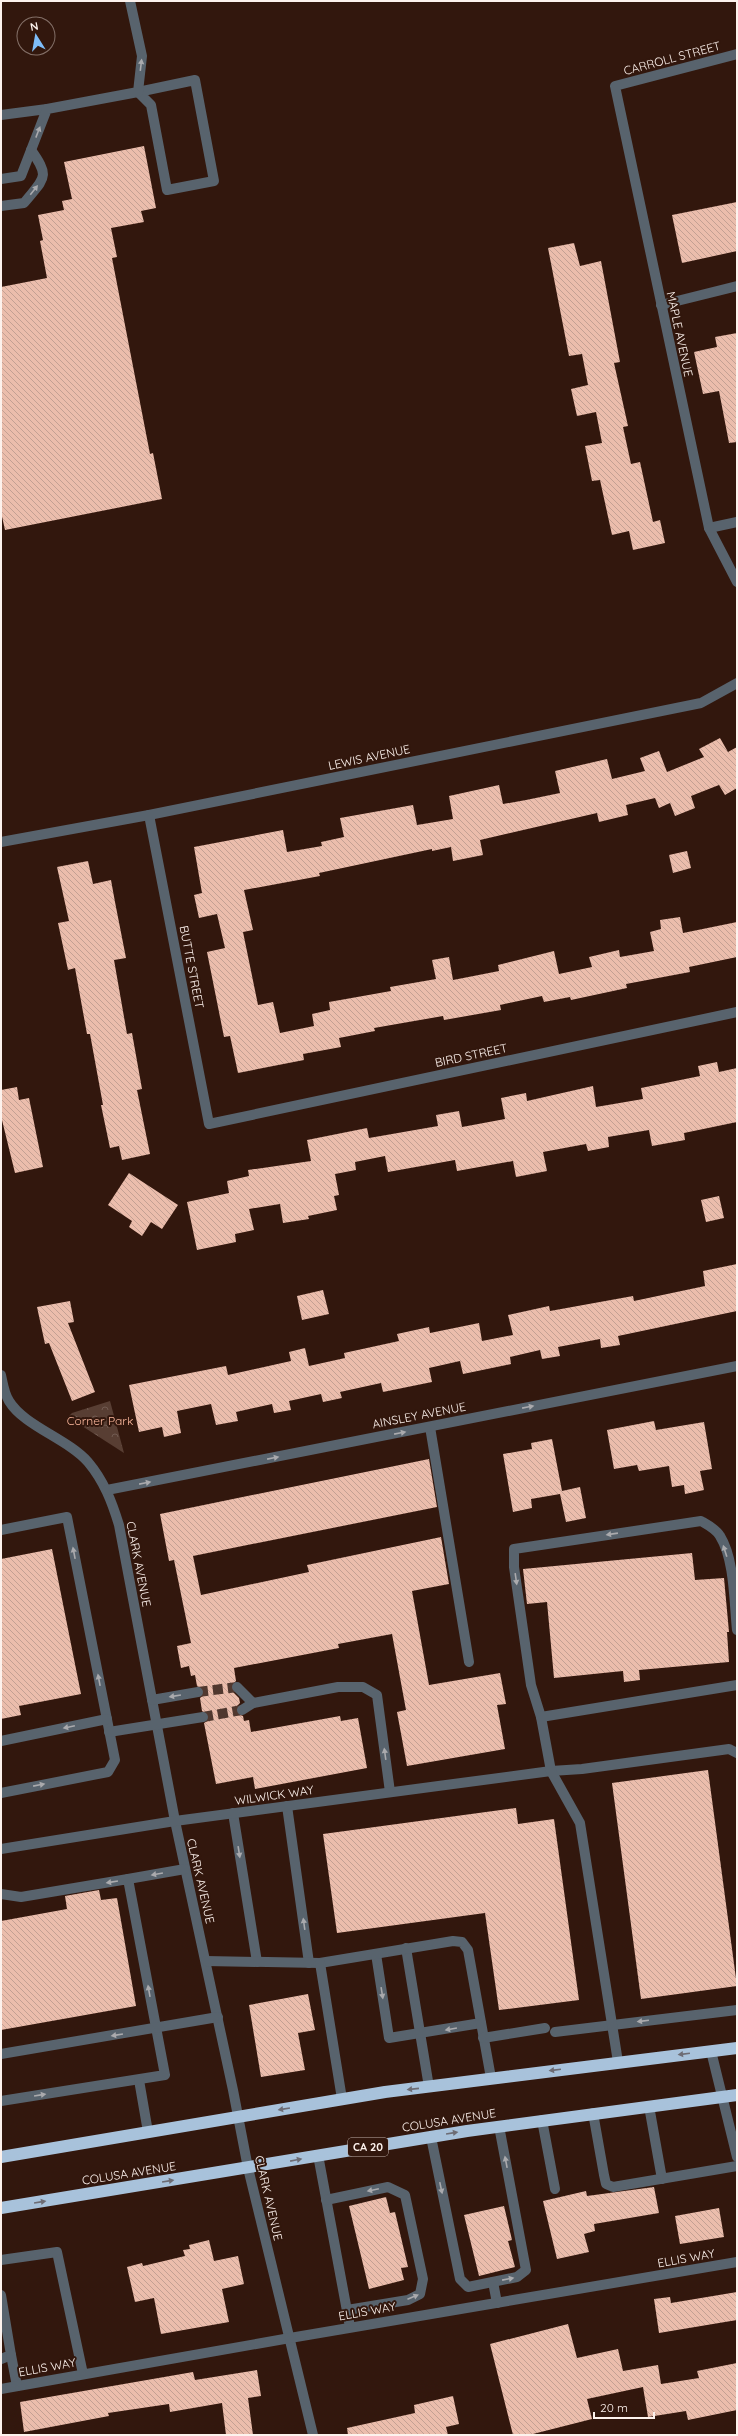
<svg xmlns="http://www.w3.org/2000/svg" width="738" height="2436" font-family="Quicksand,sans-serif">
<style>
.park{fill:url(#park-crowns)}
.building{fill:url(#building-back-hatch)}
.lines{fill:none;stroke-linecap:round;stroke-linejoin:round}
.minor-tunnel{stroke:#50382f;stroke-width:10;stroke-dasharray:10 5;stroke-linecap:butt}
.minor{stroke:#58636d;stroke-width:10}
.highway{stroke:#a8c2db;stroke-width:12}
.oneway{fill:#aaaaad}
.oneway2{fill:#6d6c74}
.labels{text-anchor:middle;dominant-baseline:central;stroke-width:4;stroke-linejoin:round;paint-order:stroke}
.shield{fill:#32170d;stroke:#c0b0aa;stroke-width:1}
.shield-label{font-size:11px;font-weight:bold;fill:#fdf2ed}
.street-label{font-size:12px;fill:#fdf2ed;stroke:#32170d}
.park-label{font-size:12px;fill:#fbb79c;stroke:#32170d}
</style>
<defs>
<pattern id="park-crowns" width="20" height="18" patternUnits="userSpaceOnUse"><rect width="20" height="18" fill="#583e33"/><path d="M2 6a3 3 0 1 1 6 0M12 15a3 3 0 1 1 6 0" fill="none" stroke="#715a51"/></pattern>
<pattern id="building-back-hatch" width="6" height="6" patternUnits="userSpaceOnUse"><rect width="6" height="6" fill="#ebbdac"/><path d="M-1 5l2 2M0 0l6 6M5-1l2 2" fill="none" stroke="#c3a093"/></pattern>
</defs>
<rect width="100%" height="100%" fill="#32170d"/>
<!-- park -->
<path class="park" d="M110,1401L124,1453L68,1417L72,1413Z"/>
<!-- building -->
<g class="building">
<path d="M144,146L156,208L141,211L144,222L111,228L117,257L112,258L150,454L153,453L162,499L5,530L1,512V287L47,278L40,241L43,240L38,215L64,210L62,201L72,199L64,162Z"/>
<path d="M737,202V251L682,263L672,215Z"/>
<path d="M574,243L580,266L601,261L620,362L614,363L628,426L623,427L631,464L640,462L653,522L660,520L665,543L633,550L629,531L612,535L600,480L592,481L585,446L602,443L596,412L577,416L571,389L588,385L582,354L569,356L548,248Z"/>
<path d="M737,333V442L729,443L719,391L703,394L694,352L717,347L715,337Z"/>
<path d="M720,738L728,752L737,747V788L725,795L719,785L691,796L695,808L675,816L670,803L659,808L655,798L626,805L628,815L599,822L597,813L480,840L483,855L453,861L451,847L432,851V849L319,873L320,876L244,890L253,930L243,932L258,1005L273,1002L280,1033L314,1026L312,1014L330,1010L329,1002L391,991L390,987L436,979L432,960L449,957L453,980L499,971L498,965L554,951L559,974L592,967L589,957L619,950L620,957L654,951L650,932L661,929L660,920L680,917L683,933L737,922V957L689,967L690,972L626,984L627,988L571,1000L570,997L544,1002L542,996L500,1005L501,1010L444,1020L443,1016L374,1028L375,1031L339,1038L341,1047L303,1054L304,1060L238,1073L230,1036L224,1037L207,952L225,948L217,914L199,918L194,895L202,893L194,847L283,830L287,852L322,846L321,842L344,837L340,818L413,805L417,825L453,819L449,796L499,785L503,804L526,800L560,793L555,771L607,759L612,779L645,771L640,758L659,751L667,772L704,757L699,749Z"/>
<path d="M687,851L691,868L673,873L669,855Z"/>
<path d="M88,861L93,884L111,880L115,902L126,958L114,960L127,1034L132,1033L142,1089L137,1090L150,1154L122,1160L119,1146L110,1148L101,1105H103L90,1034H87L75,968L68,970L58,923L69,921L57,867Z"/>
<path d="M717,1062L719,1072L737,1068V1122L684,1133L685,1140L652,1146L649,1130L608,1137L609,1147L588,1151L586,1144L543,1152L547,1171L516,1177L513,1161L457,1171L455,1160L388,1172L385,1156L355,1162L356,1170L335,1174L339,1195L334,1196L337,1210L308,1216L309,1219L283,1223L280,1204L249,1209L254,1230L235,1234L236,1242L197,1250L187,1202L229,1193L227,1181L249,1176L248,1170L311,1161L307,1140L367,1128L369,1138L438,1126L436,1115L459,1111L462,1127L505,1119L501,1098L526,1093L527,1101L593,1086L596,1107L643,1099L641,1088L700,1076L698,1066Z"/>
<path d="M17,1087L19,1100L29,1098L43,1167L15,1173L1,1116V1090Z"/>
<path d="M129,1173L178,1205L162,1229L151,1222L142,1236L129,1227L132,1221L108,1205Z"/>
<path d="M719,1196L724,1218L706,1222L701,1200Z"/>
<path d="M737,1264V1311L618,1336L620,1345L601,1348L600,1339L558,1347L560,1356L542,1359L540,1350L510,1357L511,1364L463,1374L460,1361L429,1368L432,1382L383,1392L381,1383L340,1392L342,1398L323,1402L321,1394L289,1401L291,1410L274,1413L272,1404L236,1412L238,1421L216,1425L211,1404L177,1411L181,1433L164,1437L162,1427L139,1432L129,1385L226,1366L228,1375L291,1361L289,1352L305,1348L309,1366L345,1358L344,1353L399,1341L397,1334L429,1327L430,1333L479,1323L482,1341L513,1335L508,1315L549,1306L550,1311L633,1296L634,1301L705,1286L703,1271Z"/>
<path d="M323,1290L329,1314L302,1320L297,1296Z"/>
<path d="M70,1301L74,1322L68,1323L95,1392L72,1401L49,1343L45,1344L37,1307Z"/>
<path d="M654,1421L656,1430L704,1422L712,1469L700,1471L704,1490L685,1494L684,1485L672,1487L669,1466L639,1471L637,1465L614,1469L607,1430Z"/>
<path d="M552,1439L562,1491L580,1487L586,1518L566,1522L560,1494L531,1499L532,1508L513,1512L503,1454L532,1449L531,1443Z"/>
<path d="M429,1459L437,1507L193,1556L201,1595L309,1572L307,1565L441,1537L449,1584L412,1591L429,1685L500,1673L506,1704L497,1705L505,1749L407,1766L397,1712L406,1710L392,1634L338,1644L339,1648L234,1668L236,1681L231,1686L232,1691L239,1698L240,1703L236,1707V1713L243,1716L244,1721L249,1720L251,1732L340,1716L341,1721L358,1718L367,1768L255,1789L253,1777L216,1784L204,1723L209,1720V1716L202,1711L200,1698L204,1695V1691L197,1686L195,1675L191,1676L189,1666L181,1668L177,1646L191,1643L174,1560L169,1561L160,1514Z"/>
<path d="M52,1549L81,1694L19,1706L21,1715L1,1719V1559Z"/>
<path d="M692,1553L695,1580L724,1578L729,1632H727L729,1662L639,1670L640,1680L624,1682L623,1671L554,1678L547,1602L527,1604L523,1569Z"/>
<path d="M708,1770L737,1986L641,1999L612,1783Z"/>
<path d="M516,1808L518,1824L554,1819L579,2000L499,2010L485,1913L337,1933L323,1834Z"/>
<path d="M99,1890L101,1900L117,1898L136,2006L1,2030V1921L67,1909L65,1896Z"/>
<path d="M308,1994L315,2030L298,2033L305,2070L261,2077L249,2005Z"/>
<path d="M654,2187L659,2213L594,2224L595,2231L584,2234L589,2252L557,2259L543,2201L586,2191L587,2196Z"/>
<path d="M386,2197L390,2213L395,2212L408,2267L401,2268L404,2280L369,2289L349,2206Z"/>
<path d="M504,2206L512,2240L508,2241L515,2267L479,2276L464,2215Z"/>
<path d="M719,2208L724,2237L680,2244L675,2216Z"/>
<path d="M209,2240L214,2261L238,2256L244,2284L222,2289L229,2322L161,2334L154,2298L135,2302L127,2267L142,2263L143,2266L185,2256L183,2250L190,2249L189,2245Z"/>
<path d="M737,2292V2320L659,2333L654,2299L670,2297L671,2303Z"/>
<path d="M568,2324L577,2358L618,2349L623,2371L658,2365L661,2384L699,2378L697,2371L737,2363V2410L688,2420L686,2411L648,2417L643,2387L587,2399L592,2419L529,2435H513L490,2344Z"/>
<path d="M257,2370L261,2396L248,2398L253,2435H226L222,2403L170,2412L169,2404L108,2413L109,2416L24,2432L20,2402L193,2372L195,2380Z"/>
<path d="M453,2396L459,2424L446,2427L448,2435H348L347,2428L415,2413L414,2405Z"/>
</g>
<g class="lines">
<!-- minor-tunnel -->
<g class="minor-tunnel">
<path d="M198,1692L237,1687"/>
<path d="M203,1717L242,1710"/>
</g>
<!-- minor -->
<g class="minor">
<path d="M737,54L615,86L709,528L737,582"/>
<path d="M195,80L214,181L167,190L151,105L138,92Z"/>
<path d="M1,115L47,109"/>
<path d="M1,179L21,176L47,109L138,92L142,56L130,1"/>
<path d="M1,206L24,203C44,178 51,178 31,150"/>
<path d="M661,305L737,286"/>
<path d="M709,528L737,522"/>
<path d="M149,815L209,1124L737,1012"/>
<path d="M1,842L149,815L701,703L737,683"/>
<path d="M1,1375C3,1384 4,1393 9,1401C24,1426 68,1439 88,1462C104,1481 112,1502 119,1525L175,1821L233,2090L248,2168L313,2435"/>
<path d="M430,1427L469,1662"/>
<path d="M107,1490L737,1366"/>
<path d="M1,1530L67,1517L115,1760L108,1772L1,1793"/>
<path d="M237,1687L253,1703L242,1710"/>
<path d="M152,1700L198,1692"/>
<path d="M253,1703L338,1687H363L377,1695L390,1792"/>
<path d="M541,1717L531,1685L514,1567V1549L701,1521C708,1525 716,1529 720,1536C735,1560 734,1603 737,1630"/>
<path d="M109,1732L203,1717"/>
<path d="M1,1741L107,1719"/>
<path d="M287,1806L309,1963"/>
<path d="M233,1813L257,1962"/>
<path d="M1,1849L175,1821L551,1771L582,1769L729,1749L737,1753"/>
<path d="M128,1879L185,1869"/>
<path d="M1,1894L21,1897L128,1879L165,2075L1,2101"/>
<path d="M406,1948L429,2087"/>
<path d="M376,1954L389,2038L481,2023"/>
<path d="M206,1961L320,1963L453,1941L462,1942L468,1950L491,2078"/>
<path d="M320,1963L342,2099"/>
<path d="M555,2032L737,2010"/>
<path d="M483,2038L545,2028"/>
<path d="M711,2051L737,2157"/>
<path d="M1,2054L218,2017"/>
<path d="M618,2062L580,1823L551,1771L541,1717L737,1685"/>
<path d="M139,2080L148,2132"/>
<path d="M649,2106L662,2179"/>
<path d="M593,2113L604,2175L606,2184L613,2187L737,2166"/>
<path d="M542,2120L555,2189"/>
<path d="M431,2137L460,2279L468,2287L517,2277L526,2270L499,2126"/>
<path d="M318,2155L350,2327"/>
<path d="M326,2200L388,2187L405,2195L423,2279L420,2294L408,2300L347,2310"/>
<path d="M1,2260L57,2252L83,2374"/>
<path d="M493,2282L497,2303"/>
<path d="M1,2295L11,2355L1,2359"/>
<path d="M11,2355L17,2386"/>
<path d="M1,2389L290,2338L737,2262"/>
</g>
<!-- highway -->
<g class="highway">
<path d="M1,2157L385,2092L737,2048"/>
<path d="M1,2208L467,2131L737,2095"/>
</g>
</g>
<!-- one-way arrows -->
<defs><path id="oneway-solid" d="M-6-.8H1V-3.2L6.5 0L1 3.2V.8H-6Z"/></defs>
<g class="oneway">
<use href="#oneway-solid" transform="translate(141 65) rotate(-83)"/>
<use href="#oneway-solid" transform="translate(38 132) rotate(-69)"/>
<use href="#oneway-solid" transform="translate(34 190) rotate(-52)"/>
<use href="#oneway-solid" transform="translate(528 1407) rotate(-11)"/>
<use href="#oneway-solid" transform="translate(400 1433) rotate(-11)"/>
<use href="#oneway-solid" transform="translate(273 1458) rotate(-11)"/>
<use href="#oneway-solid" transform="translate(145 1483) rotate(-11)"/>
<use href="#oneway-solid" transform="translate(612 1534) rotate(172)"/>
<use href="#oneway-solid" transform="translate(725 1551) rotate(-108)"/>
<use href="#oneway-solid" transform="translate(74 1553) rotate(-101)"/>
<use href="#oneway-solid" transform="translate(516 1579) rotate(82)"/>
<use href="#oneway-solid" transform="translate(99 1680) rotate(-101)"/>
<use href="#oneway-solid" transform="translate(175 1696) rotate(171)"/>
<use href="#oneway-solid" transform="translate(69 1727) rotate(168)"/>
<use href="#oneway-solid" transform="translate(385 1754) rotate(-98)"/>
<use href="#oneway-solid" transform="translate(39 1785) rotate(-11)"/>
<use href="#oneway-solid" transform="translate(239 1852) rotate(81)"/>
<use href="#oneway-solid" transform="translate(157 1874) rotate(170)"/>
<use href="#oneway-solid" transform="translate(112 1882) rotate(171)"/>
<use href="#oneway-solid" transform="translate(304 1924) rotate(-98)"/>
<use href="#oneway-solid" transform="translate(149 1991) rotate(-100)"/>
<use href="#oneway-solid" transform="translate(382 1993) rotate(81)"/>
<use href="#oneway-solid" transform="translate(643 2021) rotate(173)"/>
<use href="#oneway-solid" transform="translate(451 2029) rotate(170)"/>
<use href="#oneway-solid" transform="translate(117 2035) rotate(171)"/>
<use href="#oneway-solid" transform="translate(40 2095) rotate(-9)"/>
<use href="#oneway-solid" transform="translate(506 2162) rotate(-101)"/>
<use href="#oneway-solid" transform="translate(441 2188) rotate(78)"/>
<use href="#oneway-solid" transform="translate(373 2190) rotate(168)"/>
<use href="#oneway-solid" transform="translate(508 2279) rotate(-11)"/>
<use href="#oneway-solid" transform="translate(413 2297) rotate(-23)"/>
</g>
<g class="oneway2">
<use href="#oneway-solid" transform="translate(684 2054) rotate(173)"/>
<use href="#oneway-solid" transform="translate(555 2070) rotate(173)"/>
<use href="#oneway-solid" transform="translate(413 2089) rotate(174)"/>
<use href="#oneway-solid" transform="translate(284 2109) rotate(171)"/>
<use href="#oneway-solid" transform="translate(452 2133) rotate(-9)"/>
<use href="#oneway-solid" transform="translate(296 2160) rotate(-11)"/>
<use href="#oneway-solid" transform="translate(168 2181) rotate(-9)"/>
<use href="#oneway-solid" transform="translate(40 2202) rotate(-9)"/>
</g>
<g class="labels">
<!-- shield labels -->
<rect class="shield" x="348" y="2138" width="40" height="18" rx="3"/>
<g class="shield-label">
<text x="368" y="2147">CA 20</text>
</g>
<!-- street labels -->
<g class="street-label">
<text transform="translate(672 58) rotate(-15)">CARROLL STREET</text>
<text transform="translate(680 334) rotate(78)">MAPLE AVENUE</text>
<text transform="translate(369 757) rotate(-12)">LEWIS AVENUE</text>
<text transform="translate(192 967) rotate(79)">BUTTE STREET</text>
<text transform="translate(471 1055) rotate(-12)">BIRD STREET</text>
<text transform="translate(419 1415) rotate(-11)">AINSLEY AVENUE</text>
<text transform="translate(139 1564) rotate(79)">CLARK AVENUE</text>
<text transform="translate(274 1795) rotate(-8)">WILWICK WAY</text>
<text transform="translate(201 1881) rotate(77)">CLARK AVENUE</text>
<text transform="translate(449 2120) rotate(-9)">COLUSA AVENUE</text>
<text transform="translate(129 2173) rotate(-9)">COLUSA AVENUE</text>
<text transform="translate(269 2198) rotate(77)">CLARK AVENUE</text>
<text transform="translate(686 2258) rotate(-10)">ELLIS WAY</text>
<text transform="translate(367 2311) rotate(-10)">ELLIS WAY</text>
<text transform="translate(47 2367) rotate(-10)">ELLIS WAY</text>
</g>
<!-- park labels -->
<g class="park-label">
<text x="100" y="1420">Corner Park</text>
</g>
</g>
<!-- border -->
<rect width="738" height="2436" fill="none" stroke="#fdf2ed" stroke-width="4"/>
<!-- north arrow -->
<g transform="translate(36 36) rotate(349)"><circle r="19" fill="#32170d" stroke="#836f67"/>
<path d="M0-3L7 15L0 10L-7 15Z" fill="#7ebdf9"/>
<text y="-6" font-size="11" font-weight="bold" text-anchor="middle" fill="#fdf2ed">N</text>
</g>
<!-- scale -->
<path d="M594 2412v6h60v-6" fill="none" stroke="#fdf2ed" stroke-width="2"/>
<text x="600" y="2412" font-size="12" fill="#fdf2ed" stroke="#32170d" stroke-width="3" paint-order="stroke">20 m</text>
</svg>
